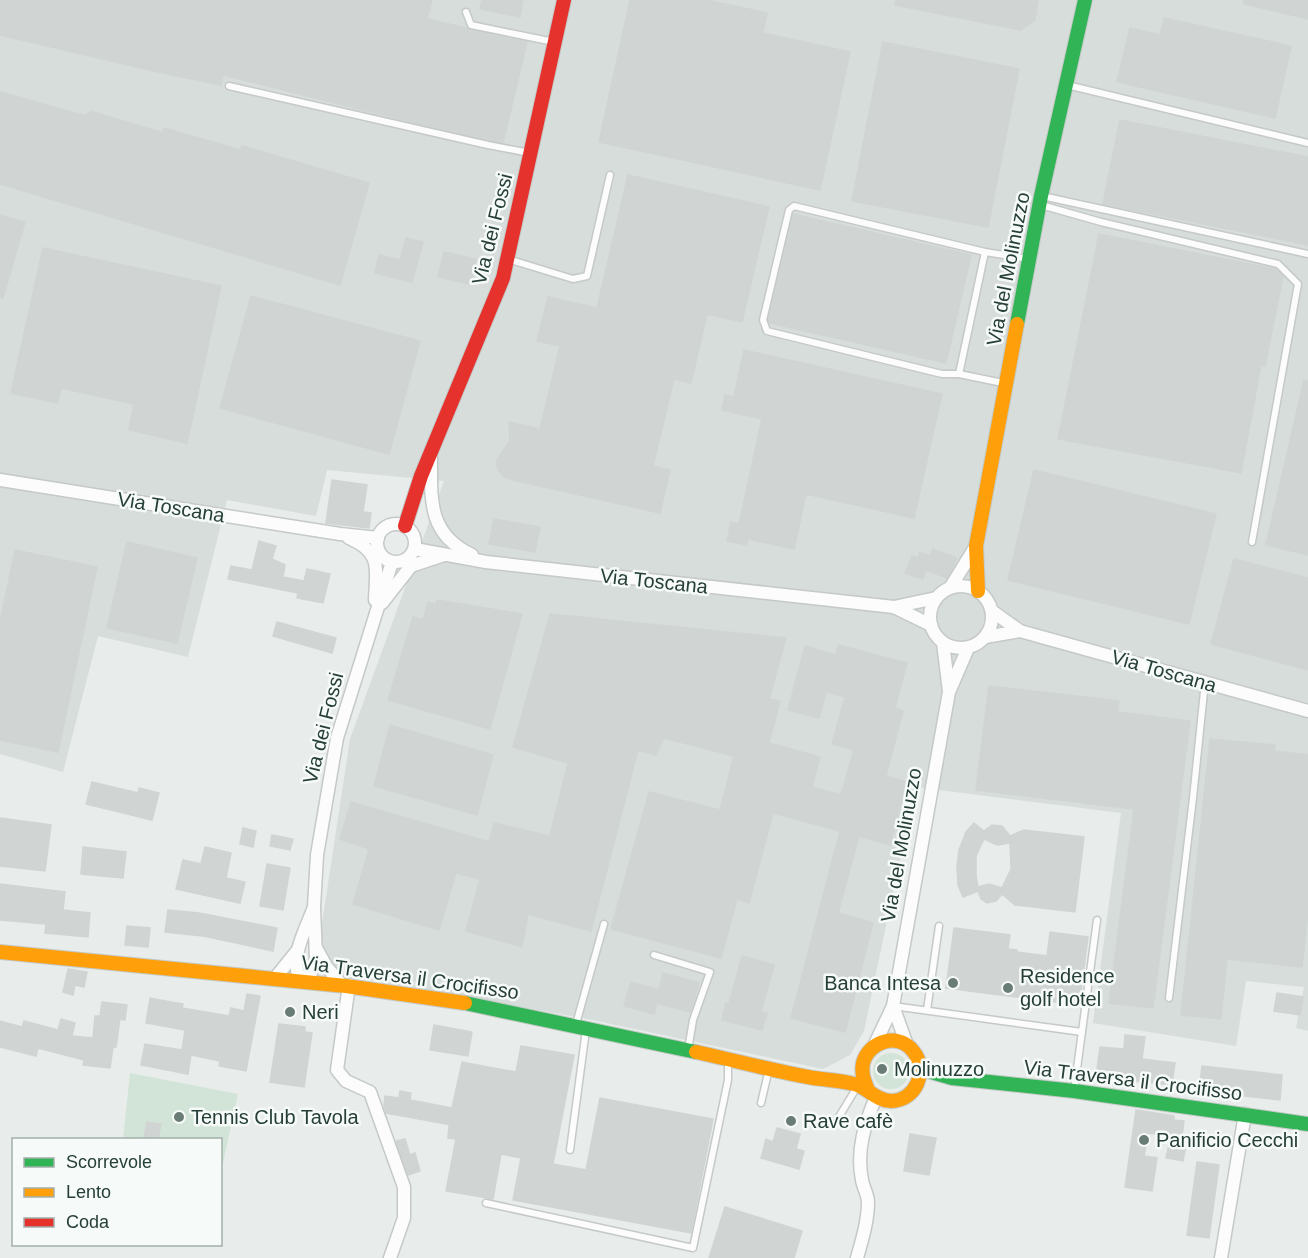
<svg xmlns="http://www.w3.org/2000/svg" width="1308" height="1258" font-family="Helvetica,sans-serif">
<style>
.built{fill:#d6ddda}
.green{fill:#d2e4d7}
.building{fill:#d0d5d3;stroke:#d0d5d3;stroke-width:1.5;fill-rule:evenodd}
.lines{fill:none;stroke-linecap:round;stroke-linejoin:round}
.lane-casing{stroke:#c5c9c7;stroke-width:9}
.street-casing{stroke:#c5c9c7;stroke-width:15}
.fast-casing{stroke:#c4c9c7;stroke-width:16}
.slow-casing{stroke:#c4c9c7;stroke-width:16}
.jam-casing{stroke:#c4c9c7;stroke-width:16}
.lane{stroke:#fcfcfc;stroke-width:6}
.street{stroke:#fcfcfc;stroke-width:12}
.fast{stroke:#30b455;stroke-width:14}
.slow{stroke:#ff9f0a;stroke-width:14}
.jam{stroke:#e5322d;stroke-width:14}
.poi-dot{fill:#6a7c76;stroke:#f6faf8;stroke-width:2}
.labels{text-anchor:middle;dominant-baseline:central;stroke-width:5;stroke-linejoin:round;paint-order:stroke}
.street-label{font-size:20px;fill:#263f38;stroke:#f6faf8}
.poi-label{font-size:20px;fill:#263f38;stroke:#f6faf8;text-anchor:start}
</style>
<rect width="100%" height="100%" fill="#e8ecea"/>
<!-- built -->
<path class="built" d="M0,0H1308V1031L1296,1028L1304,987L1246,981L1236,1046L1093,1023L1121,813L915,787L864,1031L850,1055L823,1069L583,1018L341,975L332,967L322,950L320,937L350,739L444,481L327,470L316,516L227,500L188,657L98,636L63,772L0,754Z"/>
<!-- green -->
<g class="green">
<circle cx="891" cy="1071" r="18"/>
<path d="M130,1073L238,1094L223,1163L221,1162L220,1140H123Z"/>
</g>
<!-- building -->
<g class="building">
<path d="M0,0H432L427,19L527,42L503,143L423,125L223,75L221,85L158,72L0,35Z"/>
<path d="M482,0H523L520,17L480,9Z"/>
<path d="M630,0H706L767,13L763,33L850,52L820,190L599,142Z"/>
<path d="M896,0H1038L1035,20L1020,30L895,5Z"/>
<path d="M1244,0H1308V19L1244,4Z"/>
<path d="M1164,18L1291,46L1275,118L1117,82L1130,28L1160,35Z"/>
<path d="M883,42L1019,69L988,227L852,201Z"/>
<path d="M0,92L86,116L90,111L164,133V128L241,150L242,146L369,183L340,285L0,184Z"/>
<path d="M1120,120L1308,157V245L1103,204Z"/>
<path d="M628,175L769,207L742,322L707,314L691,383L674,379L653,466L670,470L660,513L513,480L503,476L497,467V460L510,441L509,422L540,429L560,346L537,341L548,297L597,308Z"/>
<path d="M793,214L971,255L946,363L770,323L768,320Z"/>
<path d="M0,215L25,222L3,298L0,297Z"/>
<path d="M1099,234L1276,269L1283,277L1265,366L1261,365L1241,473L1058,439Z"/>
<path d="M406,238L423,242L412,282L375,273L379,255L400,260Z"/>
<path d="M43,248L221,286L187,443L129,430L134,404L61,388L58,403L11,393Z"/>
<path d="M444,252L476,259L470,284L438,277Z"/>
<path d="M251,296L420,341L389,454L220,408Z"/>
<path d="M744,350L942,394L914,518L806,494L794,549L748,539L746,545L727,541L731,522L739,524L762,419L722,410L725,395L734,397Z"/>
<path d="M1304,380L1308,381V555L1266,545Z"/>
<path d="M1034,470L1216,514L1189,624L1008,580Z"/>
<path d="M332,480L367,485L363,512L371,513L369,528L326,523Z"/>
<path d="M494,519L540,527L535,552L489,544Z"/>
<path d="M259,541L276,546L272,559L285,565L283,577L304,581L307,569L330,574L323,603L297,598L298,593L228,579L231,566L252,570Z"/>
<path d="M127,542L197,558L177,643L107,628Z"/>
<path d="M933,549L957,558L947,578L926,570L923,579L905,573L912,556L918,558L920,552L930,556Z"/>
<path d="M15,550L97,567L58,752L0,740V623Z"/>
<path d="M1234,559L1308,578V670L1211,644Z"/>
<path d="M437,600L522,614L490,729L388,700L413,617L423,620L428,602L436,605Z"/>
<path d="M550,614L786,638L769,699L780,701L769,743L820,757L812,787L841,795L854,750L832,744L845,697L826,692L819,718L788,710L805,646L836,655L838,645L907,663L895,708L903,711L886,776L907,782L890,845L859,836L838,913L873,923L845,1032L791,1018L840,831L773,813L749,903L737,899L721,958L611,929L649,792L720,810L734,756L664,738L656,755L638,750L591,931L528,914L522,947L466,931L480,879L456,873L439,930L353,904L369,849L340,839L351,802L489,842L494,823L550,836L568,763L513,747Z"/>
<path d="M277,622L336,638L332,653L273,636Z"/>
<path d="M989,686L1119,701L1117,712L1190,721L1153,1008L1109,1003L1134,809L976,790Z"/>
<path d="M390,725L493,755L477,815L374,786Z"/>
<path d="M1210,739L1275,745L1274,751L1308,755V911L1302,967L1227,959L1221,1019L1181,1015Z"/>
<path d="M92,782L138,793L139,788L159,793L152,820L86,804Z"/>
<path d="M0,818L51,825L45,871L0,866Z"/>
<path d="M974,823L984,831L992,825L1002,826L1010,836L1024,830L1084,837L1075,912L1015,905L1002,894L996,901L987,903L981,899L978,891L963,897L958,885L957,866L959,850L966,832ZM984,839L997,845L1010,843L1011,869L1002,888L989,884L978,887L976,876V856Z"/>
<path d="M243,828L256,831L253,847L240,844Z"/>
<path d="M272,835L293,839L290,850L270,846Z"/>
<path d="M83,847L126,852L123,878L81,874Z"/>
<path d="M205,847L231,853L226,878L245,882L240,903L176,889L183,860L201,864Z"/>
<path d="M267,864L290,868L283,910L260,906Z"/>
<path d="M0,884L65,892L63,910L90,913L88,937L45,933L46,924L0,920Z"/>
<path d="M168,910L199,913L277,928L273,951L203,936L165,932Z"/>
<path d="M127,926L150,928L148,947L125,945Z"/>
<path d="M954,928L1010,935L1008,949L1017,950V952L1047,956L1050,932L1088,937L1079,1005L946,988Z"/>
<path d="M742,956L774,965L761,1012L767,1013L762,1030L722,1020L726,1003L729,1004Z"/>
<path d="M68,969L87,972L84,987L75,985L73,995L63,992Z"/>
<path d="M663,973L699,983L690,1012L657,1003L654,1014L624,1006L631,982L659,990Z"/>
<path d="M1277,993L1303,997L1300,1015L1274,1011Z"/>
<path d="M247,994L260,996L246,1071L219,1066L220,1061L191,1055L188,1074L141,1065L145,1044L182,1050L185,1030L146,1023L150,998L183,1004L182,1008L229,1016L231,1008L244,1011Z"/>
<path d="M102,1002L127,1005L125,1020L120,1019L116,1047H113L110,1068L83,1065L84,1060L38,1048L36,1056L0,1047V1021L22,1027L24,1021L58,1030L61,1019L75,1023L72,1036L93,1038L95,1016H100Z"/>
<path d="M279,1024L305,1027V1032L312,1033L304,1087L270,1082Z"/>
<path d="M434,1025L472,1032L468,1056L430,1050Z"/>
<path d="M1125,1035L1145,1037L1142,1059L1175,1063L1172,1085L1118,1079L1119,1071L1097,1069L1100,1047L1124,1049Z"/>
<path d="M521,1046L574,1055L553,1164L586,1170L600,1098L713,1119L691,1233L513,1200L521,1158L501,1154L493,1199L446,1191L456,1139L448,1138L449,1126L452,1125L386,1113L384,1105L385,1096L399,1098L400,1091L411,1093L410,1100L452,1108L462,1062L516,1072Z"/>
<path d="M1202,1066L1282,1075L1280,1100L1199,1091Z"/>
<path d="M1136,1110L1174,1116V1120L1184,1121L1181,1145L1186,1146L1183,1161L1166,1158L1171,1136L1148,1133L1144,1156L1157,1158L1152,1191L1125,1187Z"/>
<path d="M147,1122L161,1124L158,1139L144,1137Z"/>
<path d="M777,1128L800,1134L796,1149L804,1151L799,1169L761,1158L766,1139L773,1142Z"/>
<path d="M910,1134L936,1138L929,1175L904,1171Z"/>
<path d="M405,1139L410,1155L415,1153L420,1171L408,1175L396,1141Z"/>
<path d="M1197,1162L1219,1165L1209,1238L1187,1235Z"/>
<path d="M725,1207L802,1231L794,1258H709Z"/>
</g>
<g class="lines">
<!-- lane casing -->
<g class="lane-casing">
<g id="lane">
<path d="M466,12L471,25L554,42"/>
<path d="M1067,85L1308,143"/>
<path d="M229,86L488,145L530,153"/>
<path d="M1042,196L1308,254"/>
<path d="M1041,205L1101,222L1278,264L1298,284L1252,542"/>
<path d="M508,259L573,279L587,276L610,175"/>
<path d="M959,374H942L767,331L763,320L789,210L794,206L985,252"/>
<path d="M1003,383L959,374L985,252L1029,259"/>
<path d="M654,955L710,972L693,1020L688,1050"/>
<path d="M1169,998L1193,798L1205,682"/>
<path d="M893,1006L1082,1032"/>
<path d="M927,1010L939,926"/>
<path d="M576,1024L604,924"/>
<path d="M1074,1091L1097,920"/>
<path d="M761,1103L769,1069"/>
<path d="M837,1120L857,1087"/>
<path d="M570,1150L586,1030"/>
<path d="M486,1203L693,1248L728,1080V1059"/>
</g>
</g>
<!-- street casing -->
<g class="street-casing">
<g id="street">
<path d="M431,458C431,501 428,534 472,555"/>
<path d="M0,480L340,534L378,538"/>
<circle cx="396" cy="543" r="19"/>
<path d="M349,538C383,553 376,569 375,600"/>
<path d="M415,549L486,562L894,607L936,598"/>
<circle cx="961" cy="617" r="31"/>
<path d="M950,588L976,546"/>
<path d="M382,603L411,566L444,555"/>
<path d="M894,607L931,625"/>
<path d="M992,611L1020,631L1308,711"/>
<path d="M985,637L1020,631"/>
<path d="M943,643L949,691"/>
<path d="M314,907C306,929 288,959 301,981L311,973L316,959L314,907L317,855L337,738L392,562"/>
<path d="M316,948L326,966L341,984"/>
<path d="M276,977L297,951"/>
<path d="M349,985L337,1070L346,1081L370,1092L404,1187V1218L390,1258"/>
<path d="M893,1006L907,1045"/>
<path d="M874,1046L893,1006L949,692L968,648"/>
<path d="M857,1258C862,1240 868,1221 868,1202C868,1195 863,1187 862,1180C856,1150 865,1123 876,1097"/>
<path d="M1221,1258L1245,1114"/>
</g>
</g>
<!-- fast casing -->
<g class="fast-casing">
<g id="fast">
<path d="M1017,324L1041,196L1085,0"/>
<path d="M465,1003L696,1052"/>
<path d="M921,1069L952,1078L1074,1091L1308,1124"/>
</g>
</g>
<!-- slow casing -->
<g class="slow-casing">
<g id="slow">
<path d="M978,591L976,546L1017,324"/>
<path d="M0,952L346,986L465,1003"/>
<path d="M696,1052C733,1060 770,1070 808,1077C823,1080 839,1080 854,1084C867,1087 876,1101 891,1101C916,1101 929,1070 913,1051C898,1032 869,1041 863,1063C861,1073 864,1081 868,1090"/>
</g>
</g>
<!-- jam casing -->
<g class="jam-casing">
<path id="jam" d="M405,526L421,476L503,278L564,0"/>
</g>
<!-- lane -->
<use href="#lane" class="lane"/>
<!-- street -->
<use href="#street" class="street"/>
<!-- fast -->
<use href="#fast" class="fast"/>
<!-- slow -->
<use href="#slow" class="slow"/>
<!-- jam -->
<use href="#jam" class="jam"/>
</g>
<!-- markers -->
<g class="poi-dot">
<circle cx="953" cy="983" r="6"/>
<circle cx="1008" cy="988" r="6"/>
<circle cx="290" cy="1012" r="6"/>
<circle cx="882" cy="1069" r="6"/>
<circle cx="179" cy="1117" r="6"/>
<circle cx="791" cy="1121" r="6"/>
<circle cx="1144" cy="1140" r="6"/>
</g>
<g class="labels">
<!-- street labels -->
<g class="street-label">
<text transform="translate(492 229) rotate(-76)">Via dei Fossi</text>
<text transform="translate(1008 269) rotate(-79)">Via del Molinuzzo</text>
<text transform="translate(171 507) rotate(9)">Via Toscana</text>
<text transform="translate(654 581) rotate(6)">Via Toscana</text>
<text transform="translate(1164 671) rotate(16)">Via Toscana</text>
<text transform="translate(323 728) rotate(-76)">Via dei Fossi</text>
<text transform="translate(901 845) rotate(-80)">Via del Molinuzzo</text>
<text transform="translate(410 977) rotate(8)">Via Traversa il Crocifisso</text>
<text transform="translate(1133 1080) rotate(7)">Via Traversa il Crocifisso</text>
</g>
<!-- poi labels -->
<g class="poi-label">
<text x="1020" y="976">Residence<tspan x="1020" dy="23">golf hotel</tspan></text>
<text x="941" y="983" text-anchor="end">Banca Intesa</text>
<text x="302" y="1012">Neri</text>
<text x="894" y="1069">Molinuzzo</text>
<text x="191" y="1117">Tennis Club Tavola</text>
<text x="803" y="1121">Rave cafè</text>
<text x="1156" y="1140">Panificio Cecchi</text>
</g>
</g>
<!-- legend -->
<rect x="12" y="1138" width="210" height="108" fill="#f6faf8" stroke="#a3afab" stroke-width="1.5"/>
<rect x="24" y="1158" width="30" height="9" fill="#30b455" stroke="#a3afab" stroke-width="1.5"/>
<text x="66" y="1168" font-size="18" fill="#263f38">Scorrevole</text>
<rect x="24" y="1188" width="30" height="9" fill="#ff9f0a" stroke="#a3afab" stroke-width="1.5"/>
<text x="66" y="1198" font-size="18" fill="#263f38">Lento</text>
<rect x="24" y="1218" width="30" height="9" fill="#e5322d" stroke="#a3afab" stroke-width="1.5"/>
<text x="66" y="1228" font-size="18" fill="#263f38">Coda</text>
</svg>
